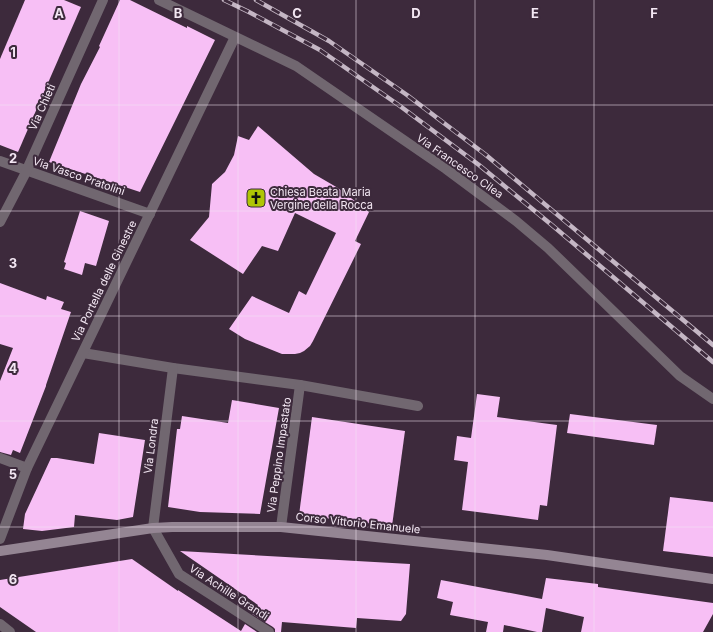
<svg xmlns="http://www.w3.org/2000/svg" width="713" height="632" font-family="Inter,sans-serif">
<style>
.building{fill:#f7bff5}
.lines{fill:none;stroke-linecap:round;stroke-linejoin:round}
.street{stroke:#716770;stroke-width:10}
.secondary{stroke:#948593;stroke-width:10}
.rail-casing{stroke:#c4b6c4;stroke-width:4.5}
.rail{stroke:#3d2a3c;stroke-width:3;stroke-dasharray:9;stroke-linecap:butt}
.grid{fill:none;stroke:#f3e7f3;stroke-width:1;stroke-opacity:0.55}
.labels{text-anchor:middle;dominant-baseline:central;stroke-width:4;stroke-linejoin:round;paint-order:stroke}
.street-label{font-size:11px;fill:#f3e7f3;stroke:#3d2a3c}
.poi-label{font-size:11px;fill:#f3e7f3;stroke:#3d2a3c;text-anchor:start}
.grid-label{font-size:13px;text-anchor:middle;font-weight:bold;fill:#f3e7f3;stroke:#3d2a3c;stroke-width:4;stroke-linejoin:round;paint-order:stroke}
</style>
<rect width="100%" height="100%" fill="#3d2a3c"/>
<!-- building -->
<g class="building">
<path d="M25,0H64L81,7L18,152L0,145V59Z"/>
<path d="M120,0H130L187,28V26L215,40L140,192L49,162L81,84L100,47L99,46Z"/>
<path d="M258,126L314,174L338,188L369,212L355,241L361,244L313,341L310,346L304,351L300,353L295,354H282L245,339L229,329L252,296L289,313L299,291L306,295L336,233L295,213L278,251L262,246L243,274L190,240L209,217L212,184L225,172L234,155L238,136L249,140Z"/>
<path d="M80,211L109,221L96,266L85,263L82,275L64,269L66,263L64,262Z"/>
<path d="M0,283L46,300L47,296L64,302L61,309L71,312L46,385V386L20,453L13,450L11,455L0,452V381L13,348L0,344Z"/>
<path d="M477,394L500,397L497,417L557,425L547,506L540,505L538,520L462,510L468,462L454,460L457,436L471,438Z"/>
<path d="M232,400L279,408L260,514L200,512L168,507L177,429H180L182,416L228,423Z"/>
<path d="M570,414L657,425L654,445L567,433Z"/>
<path d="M312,417L405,431L392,526L299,515Z"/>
<path d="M99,433L145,440L133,517L117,520L75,515L74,527L42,531L23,529L25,514L51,458H57L94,464Z"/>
<path d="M670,497L713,502V557L663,551Z"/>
<path d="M180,551L410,564L406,614L401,621L357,618L356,628L282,622L281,632H275V629L273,627L252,614L258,605Z"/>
<path d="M132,559L178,591V590L241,631L245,624L257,632H36L0,607V580Z"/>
<path d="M546,578L598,584V587L713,603V614L703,632H581L584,617L546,608L542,632H537L504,625L503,632H486L488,622L450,615L453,602L437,598L441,580L542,599Z"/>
</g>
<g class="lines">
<!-- street -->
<g class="street">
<path d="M159,0L296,66L446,169L516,221L548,248L680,376L713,399"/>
<path d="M0,161L150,214"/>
<path d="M0,222L24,176L103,0"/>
<path d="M83,353L173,368L300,385L418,406"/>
<path d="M173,368L153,528L179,574L269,632"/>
<path d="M0,458L27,468"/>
<path d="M281,527L300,385"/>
<path d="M0,539L27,468L235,37"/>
<path d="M0,624L10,632"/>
</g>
<!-- secondary -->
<path class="secondary" d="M0,551L153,528L172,527H281L547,555L713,579"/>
<!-- rail casing -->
<g class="rail-casing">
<g id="rail">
<path d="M224,0L247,11L320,50L400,106L479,165L553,226L713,362"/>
<path d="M256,0L329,41L407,95L486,155L713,345"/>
</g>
</g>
<!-- rail -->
<use href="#rail" class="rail"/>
</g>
<!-- grid -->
<path class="grid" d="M119,0V632M238,0V632M356,0V632M475,0V632M594,0V632M0,105H713M0,211H713M0,316H713M0,421H713M0,527H713"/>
<!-- icons -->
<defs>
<g id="church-square" transform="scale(1)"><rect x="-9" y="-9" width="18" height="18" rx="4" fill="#afc505" stroke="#3d2a3c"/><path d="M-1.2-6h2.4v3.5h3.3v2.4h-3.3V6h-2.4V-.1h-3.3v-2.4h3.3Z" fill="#111"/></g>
</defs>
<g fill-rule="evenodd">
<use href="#church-square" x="256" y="198"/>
</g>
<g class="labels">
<!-- street labels -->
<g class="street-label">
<text transform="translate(42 107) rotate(-66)">Via Chieti</text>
<text transform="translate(460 166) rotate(35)">Via Francesco Cilea</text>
<text transform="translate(79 176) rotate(19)">Via Vasco Pratolini</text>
<text transform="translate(104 281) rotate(-64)">Via Portella delle Ginestre</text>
<text transform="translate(151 446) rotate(-83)">Via Londra</text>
<text transform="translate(279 455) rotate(-82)">Via Peppino Impastato</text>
<text transform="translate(358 523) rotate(6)">Corso Vittorio Emanuele</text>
<text transform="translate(229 592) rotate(33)">Via Achille Grandi</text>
</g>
<!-- poi labels -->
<g class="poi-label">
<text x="270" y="192">Chiesa Beata Maria<tspan x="270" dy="13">Vergine della Rocca</tspan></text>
</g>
</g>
<g class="grid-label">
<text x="59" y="18">A</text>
<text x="178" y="18">B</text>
<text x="297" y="18">C</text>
<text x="416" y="18">D</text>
<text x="535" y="18">E</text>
<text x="654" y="18">F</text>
<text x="13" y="57">1</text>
<text x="13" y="163">2</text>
<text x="13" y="268">3</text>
<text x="13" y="373">4</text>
<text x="13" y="479">5</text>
<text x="13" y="584">6</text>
</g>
</svg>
